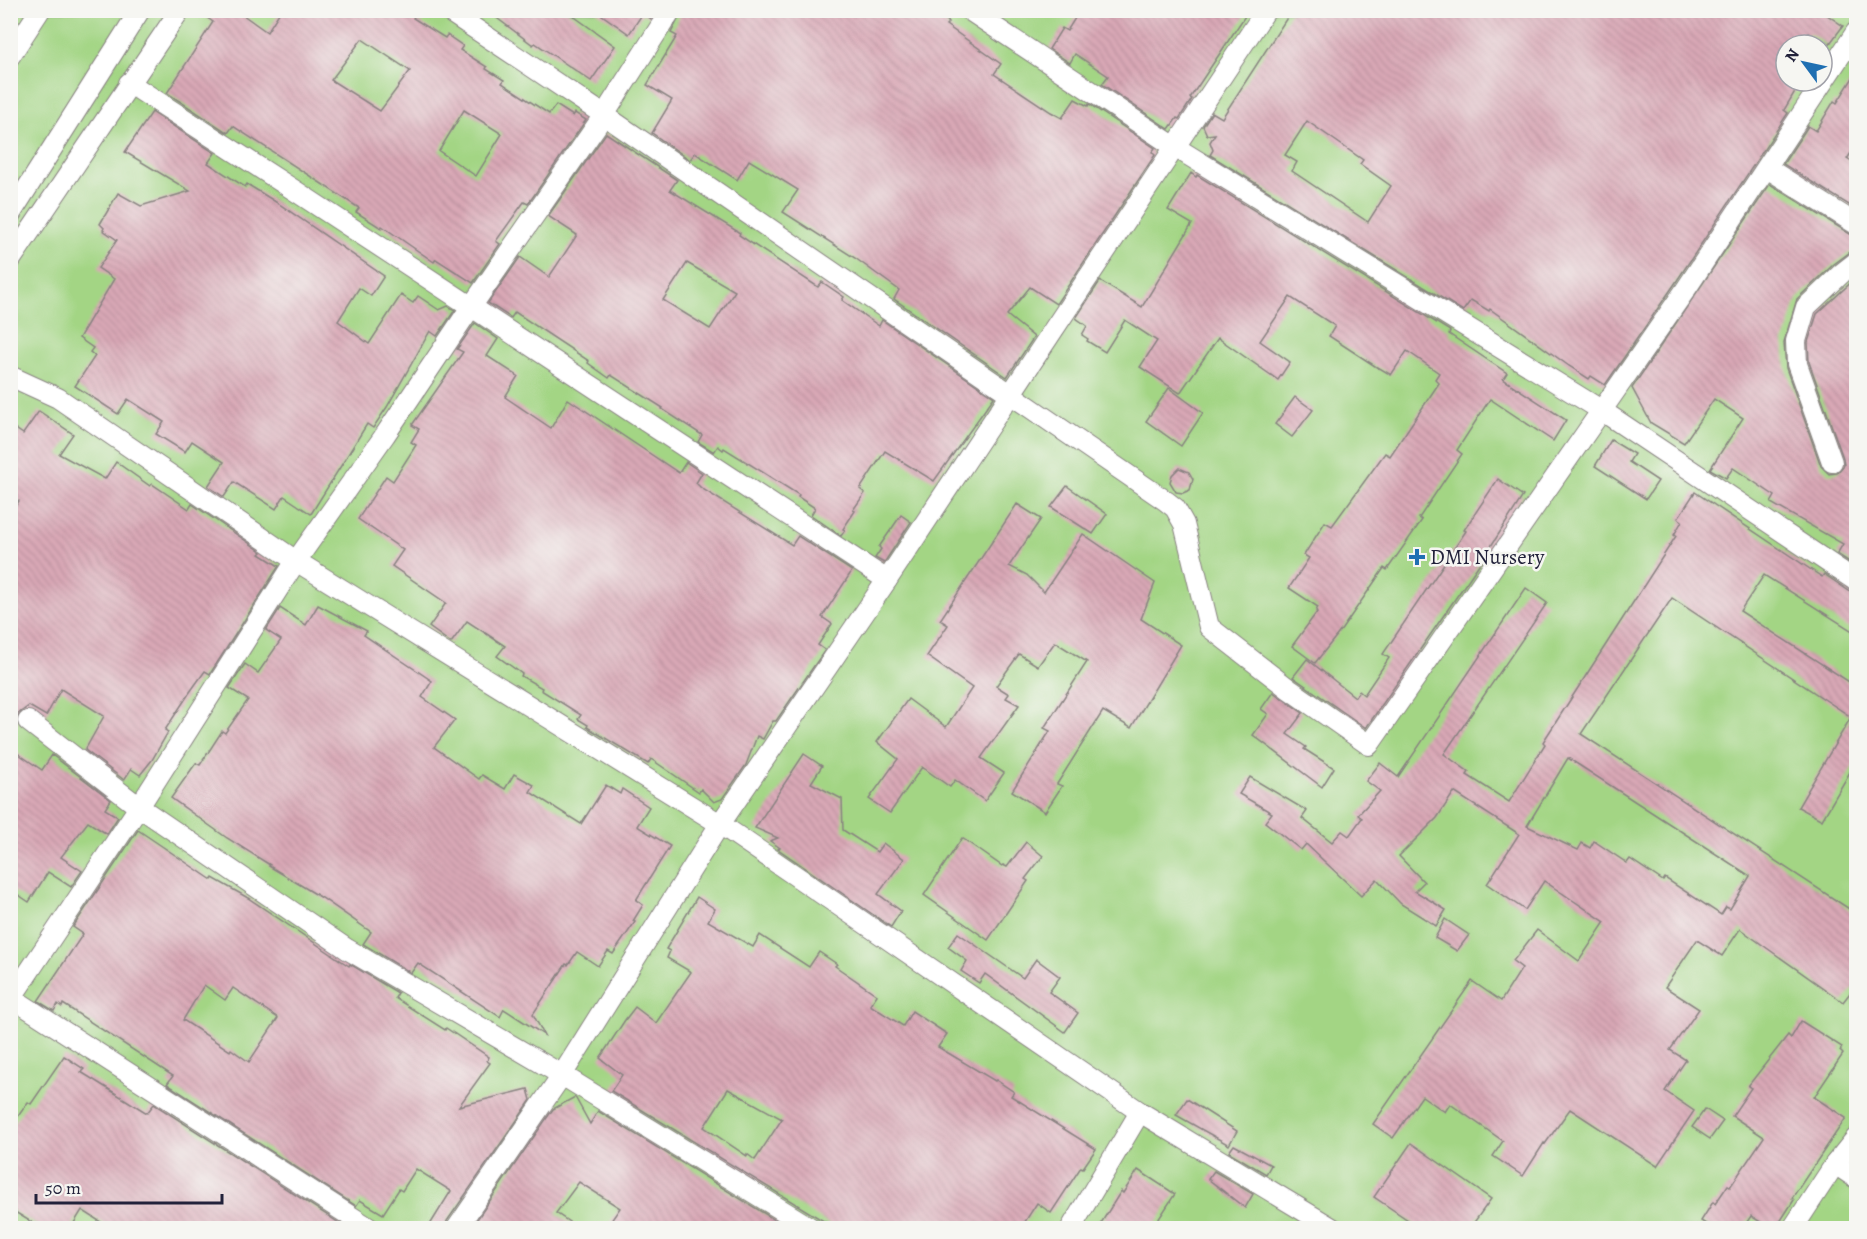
<svg xmlns="http://www.w3.org/2000/svg" width="1867" height="1239" font-family="Alegreya,serif">
<style>
.grass{fill:#a3d584;stroke:#627c60;stroke-width:1.5;fill-rule:evenodd}
.building{fill:url(#building-back-hatch);fill-rule:evenodd}
.lines{fill:none;stroke-linecap:round;stroke-linejoin:round}
.street-casing{stroke:#888280;stroke-width:22}
.street{stroke:#fff;stroke-width:20}
.poi-dot{fill:#1f6fb2;stroke:#f6f6f2;stroke-width:2}
.labels{text-anchor:middle;dominant-baseline:central;stroke-width:5;stroke-linejoin:round;paint-order:stroke}
.poi-label{font-size:21px;fill:#22223b;stroke:#f6f6f2;text-anchor:start}
</style>
<defs>
<pattern id="building-back-hatch" width="6" height="6" patternUnits="userSpaceOnUse" patternTransform="scale(1.5)"><rect width="6" height="6" fill="#d9a8b6"/><path d="M-1 5l2 2M0 0l6 6M5-1l2 2" fill="none" stroke="#ba909d"/></pattern>
</defs>
<rect width="100%" height="100%" fill="#f6f6f2"/>
<filter id="ink" filterUnits="userSpaceOnUse"><feTurbulence type="fractalNoise" baseFrequency=".0167" numOctaves="2"/><feDisplacementMap in="SourceGraphic" scale="12" xChannelSelector="R" yChannelSelector="G"/><feConvolveMatrix kernelMatrix="1 2 1 2 8 2 1 2 1" color-interpolation-filters="sRGB"/></filter>
<filter id="wash" filterUnits="userSpaceOnUse"><feTurbulence type="fractalNoise" baseFrequency=".008" numOctaves="4" result="noise"/><feDisplacementMap in="SourceGraphic" scale="24" xChannelSelector="R" yChannelSelector="G"/><feGaussianBlur stdDeviation="1.35" result="paint"/><feColorMatrix in="noise" values="0 0 0 0 0 0 0 0 0 0 0 0 0 0 0 0 0 1.4 0 .05"/><feComposite in="paint" operator="in"/></filter>
<g filter="url(#wash)">
<rect width="100%" height="100%" fill="#ede2c4"/>
<!-- grass -->
<path class="grass" d="M10,11H1856V1228H11ZM1786,45H1822V81H1786Z"/>
<g id="blocks">
<!-- building -->
<g class="building">
<path d="M196,10H236L267,32L281,10H418L413,18L445,38L447,35L463,46L460,50L487,67L486,69L504,80L502,83L549,114L556,105L573,116L575,113L586,120L528,204L524,202L496,241L500,244L473,283L436,259L434,262L382,226L381,228L356,212L359,208L233,126L228,133L167,93L213,22ZM362,39L410,71L380,111L331,80ZM464,110L502,134L476,176L439,151Z"/>
<path d="M486,10H565L615,46L591,81L535,43L533,45Z"/>
<path d="M595,10H656L651,19L643,13L629,34Z"/>
<path d="M683,10H932L949,22L946,25L1001,64L994,74L1051,112L1062,118L1075,99L1088,106L1089,104L1155,148L1152,152L1155,155L1056,304L1030,287L1007,315L1034,337L1007,377L894,299L899,290L855,258L783,212L798,190L749,160L737,180L695,153L690,160L652,133L672,100L647,85L677,36L671,33Z"/>
<path d="M1080,10H1249L1190,98L1192,99L1179,119L1177,118L1169,129L1102,84L1108,76L1075,54L1070,63L1049,49L1062,28L1067,31Z"/>
<path d="M1292,10H1820L1843,26L1828,46L1809,33L1802,45H1786V69L1784,73L1786,74V81H1797L1800,83L1784,110L1788,113L1674,285L1605,385L1591,376L1589,379L1569,366L1490,309L1489,311L1471,300L1463,311L1210,155L1213,150L1210,142L1215,134L1207,135L1203,126L1212,112L1222,118ZM1307,121L1363,160L1360,164L1391,186L1368,222L1292,171L1297,162L1285,155Z"/>
<path d="M1857,71V144L1847,159L1857,165V210L1783,164L1808,126L1816,131L1834,101L1837,103Z"/>
<path d="M152,112L215,153L208,163L245,187L247,184L279,204L384,276L371,296L359,288L338,321L369,344L401,295L413,303L418,296L439,310L448,306L455,310L437,336L430,331L387,407L373,428L367,424L311,514L284,496L276,509L234,482L224,497L208,486L224,462L192,441L185,452L156,434L164,422L128,399L118,414L75,386L95,356L90,352L93,348L79,338L114,279L98,268L117,240L103,230L104,228L100,224L118,193L141,206L190,191L125,152Z"/>
<path d="M606,133L677,180L670,190L740,233L739,235L818,287L822,282L844,297L842,300L879,326L882,320L994,397L934,481L885,451L860,489L865,493L853,510L855,511L843,529L845,530L841,536L811,515L815,508L798,497L799,495L724,448L723,450L718,446L714,452L698,442L702,435L662,409L663,408L611,375L609,378L588,363L589,361L515,312L511,318L488,303L520,257L549,277L577,235L548,216ZM687,263L735,291L710,329L663,300Z"/>
<path d="M1191,173L1196,177L1197,175L1450,331L1449,334L1507,373L1503,379L1566,420L1553,441L1490,399L1457,450L1462,454L1419,518L1422,520L1387,570L1384,568L1342,629L1315,663L1292,646L1317,612L1316,611L1318,607L1289,588L1309,558L1304,555L1325,522L1332,526L1385,453L1390,456L1439,383L1435,379L1439,373L1407,351L1391,375L1378,367V368L1329,336L1335,326L1290,297L1260,341L1290,362L1278,380L1218,338L1180,393L1140,367L1157,341L1125,320L1105,352L1087,341L1088,339L1082,335L1087,326L1076,318L1100,281L1142,307L1192,224L1168,210Z"/>
<path d="M1770,184L1850,234L1857,236V250L1849,253L1834,264L1797,299L1784,342L1786,368L1821,466L1829,474L1837,473L1844,465L1843,458L1809,362L1808,342L1817,314L1857,277V567L1837,554L1843,544L1771,503L1775,496L1733,468L1726,478L1710,469L1743,418L1714,399L1684,443L1651,423L1632,388Z"/>
<path d="M475,323L498,339L487,356L518,376L505,397L551,428L568,399L679,473L686,462L702,473L696,483L701,488L792,545L798,536L852,571L822,617L832,624L818,645L825,650L776,721H773L763,739L757,736L746,765L722,799L714,802L701,789L699,792L651,759L648,764L587,727L588,725L578,719L581,715L541,690L542,688L521,676L522,674L497,656L505,646L467,621L451,643L429,627L446,603L392,566L403,550L358,519L386,476L393,481L416,445L411,442L419,429L412,425L463,352L457,349Z"/>
<path d="M1169,388L1203,413L1181,446L1146,421Z"/>
<path d="M1295,397L1313,410L1292,437L1275,424Z"/>
<path d="M39,411L73,434L59,454L105,479L116,462L150,486L152,484L189,509L192,504L262,552L260,554L279,566L210,674L205,671L190,692L165,730L168,732L152,760L140,775L131,769L124,780L85,750L104,716L61,689L46,716L29,706L18,714L17,724L10,733V514L19,501L10,495V425L23,434Z"/>
<path d="M1611,440L1634,454L1629,462L1658,481L1646,499L1595,466Z"/>
<path d="M1179,468L1189,472L1193,479L1190,490L1183,493L1176,492L1170,482L1172,475Z"/>
<path d="M1498,479L1523,496L1484,557L1366,728L1293,677L1307,659L1355,697L1359,691L1364,695L1389,658L1383,654L1466,531L1464,530Z"/>
<path d="M1067,486L1107,514L1093,534L1051,507Z"/>
<path d="M1695,492L1822,577L1824,574L1849,591L1857,593V634L1764,575L1740,611L1857,687V760L1822,820L1798,807L1851,717L1672,598L1581,734L1857,914V984L1843,1002L1740,929L1722,956L1697,940L1665,987L1699,1009L1670,1050L1686,1060L1665,1091L1694,1111L1657,1166L1570,1109L1545,1144L1544,1143L1523,1176L1493,1156L1503,1141L1450,1104L1445,1112L1422,1096L1393,1138L1373,1124L1472,981L1501,1001L1522,968L1513,961L1537,930L1579,961L1605,922L1544,881L1525,910L1487,884L1519,834L1454,792L1437,818L1399,856L1424,882L1415,891L1446,910L1436,926L1401,904L1377,879L1361,896L1306,844L1301,850L1265,822L1272,813L1239,794L1250,777L1307,811L1302,818L1332,842L1342,831L1349,836L1362,818L1358,815L1380,791L1366,781L1380,763L1398,777L1526,588L1547,603L1444,754L1469,772L1467,775L1509,802L1545,744L1543,742L1676,536L1674,535L1682,521L1678,518ZM1568,758L1750,876L1730,909L1726,907L1721,915L1665,878L1663,881L1630,859L1627,863L1594,841L1590,848L1582,843L1578,850L1527,826Z"/>
<path d="M1017,504L1041,519L1009,566L1027,575L1044,592L1083,534L1155,583L1141,619L1181,645L1131,728L1103,711L1057,784L1062,786L1045,812L1012,791L1050,731L1044,728L1087,662L1055,642L1038,666L1019,654L996,686L1009,694L1006,698L1019,705L981,758L1004,773L985,801L955,780L950,787L922,767L890,813L869,799L898,759L877,742L908,699L946,727L972,688L927,656L948,625L940,620Z"/>
<path d="M901,515L911,522L884,563L875,558L881,549L879,547Z"/>
<path d="M318,605L367,631L364,635L432,681L422,697L455,720L434,747L479,779L482,775L505,789L514,774L534,785L530,792L581,824L606,785L620,794L622,789L649,807L637,826L670,846L636,900L643,905L633,921L635,922L613,954L608,951L598,966L577,952L568,965L566,964L533,1014L544,1035L504,1009L500,1017L418,963L411,973L363,944L371,932L322,898L269,866L270,865L227,838L171,798L196,763L200,765L222,731L225,733L248,700L229,688L245,664L258,673L281,640L266,630L280,608L306,625Z"/>
<path d="M1273,692L1303,713L1287,734L1306,747L1304,749L1334,768L1322,787L1253,735L1268,714L1261,709Z"/>
<path d="M10,748L42,770L52,755L111,800L105,809L118,817L107,834L88,822L61,857L82,871L71,887L48,872L29,902L10,889Z"/>
<path d="M804,754L822,766L811,783L842,799L843,830L877,852L883,843L904,859L878,894L901,911L891,927L778,849L780,848L770,841L778,838L755,828Z"/>
<path d="M138,830L212,880L213,878L248,898L349,966L350,964L398,993L395,998L445,1030L446,1028L489,1057L487,1061L490,1063L459,1106L528,1089L531,1100L447,1221L445,1228H428L451,1191L416,1169L402,1191L399,1189L383,1214L360,1200L356,1206L167,1084L173,1076L63,1004L62,1007L58,1004L54,1011L38,1001L83,934L73,927ZM204,985L225,1000L233,988L278,1018L249,1062L231,1049L230,1051L183,1020Z"/>
<path d="M962,838L1002,866L1003,865L1007,867L1026,842L1043,856L1025,879L1028,881L988,940L924,895Z"/>
<path d="M697,897L715,909L708,921L753,947L760,935L809,967L819,952L837,964L835,966L877,995L870,1005L903,1026L912,1011L947,1034L938,1047L995,1081L996,1080L1014,1092L1011,1096L1096,1149L1083,1168L1081,1167L1051,1213L1037,1203L1021,1228H835L611,1091L622,1075L600,1058L625,1020L635,1007L656,1023L691,972L667,958L670,951L666,949ZM728,1089L782,1119L755,1160L747,1154V1156L704,1127Z"/>
<path d="M1445,919L1469,935L1457,951L1435,938Z"/>
<path d="M958,933L1023,978L1036,959L1060,977L1049,992L1078,1013L1065,1032L985,974L979,983L961,971L967,961L948,947Z"/>
<path d="M1801,1021L1842,1047L1840,1051L1843,1054L1814,1097L1846,1118L1792,1198L1794,1200L1776,1228H1770L1751,1216L1743,1228H1712L1701,1221L1713,1202L1715,1204L1728,1185L1730,1187L1764,1137L1732,1116L1751,1088L1748,1086L1788,1035L1791,1038Z"/>
<path d="M64,1056L84,1069L81,1072L147,1113L154,1104L344,1226L343,1228H110L82,1210L71,1228H41L10,1209V1128L28,1102L31,1104Z"/>
<path d="M575,1097L590,1124L598,1111L788,1228H606L620,1208L579,1182L556,1213L578,1228H471L553,1109Z"/>
<path d="M1187,1099L1237,1131L1229,1145L1176,1115Z"/>
<path d="M1705,1109L1723,1121L1710,1139L1692,1127Z"/>
<path d="M1411,1143L1491,1199L1470,1228H1420L1374,1197Z"/>
<path d="M1234,1145L1271,1165L1266,1174L1229,1152Z"/>
<path d="M1138,1170L1175,1194L1153,1228H1098L1121,1191L1123,1193Z"/>
<path d="M1214,1171L1253,1194L1245,1208L1208,1179Z"/>
</g>
</g>
</g>
<g filter="url(#ink)">
<use href="#blocks" fill-opacity="0" stroke="#888280" stroke-width="1.5"/>
<g class="lines">
<!-- street casing -->
<g class="street-casing">
<g id="street">
<path d="M447,10L604,115L1166,501L1175,508L1184,524L1209,627L1289,689L1369,745L1684,292L1856,32"/>
<path d="M969,10L1175,147L1601,410L1856,581"/>
<path d="M10,56L40,10"/>
<path d="M129,83L297,192L887,580"/>
<path d="M1767,168L1856,224"/>
<path d="M10,215L140,10"/>
<path d="M10,261L180,10"/>
<path d="M10,376L58,398L296,561L720,824L1140,1112L1332,1228"/>
<path d="M1832,462L1797,364L1796,341L1806,307L1842,273L1856,262"/>
<path d="M28,721L139,807L347,949L562,1075L811,1228"/>
<path d="M12,998L369,1228"/>
<path d="M10,1000L139,807L296,561L385,435L471,307L604,115L671,10"/>
<path d="M1835,1164L1856,1178"/>
<path d="M457,1228L562,1075L720,824L887,580L1266,10"/>
<path d="M1071,1228L1140,1112"/>
<path d="M1793,1228L1835,1164L1856,1138"/>
</g>
</g>
<!-- street -->
<use href="#street" class="street"/>
</g>
</g>
<!-- markers -->
<path class="poi-dot" d="M1414 548h6v6h6v6h-6v6h-6v-6h-6v-6h6z"/>
<g class="labels">
<!-- poi labels -->
<g class="poi-label">
<text x="1430" y="557">DMI Nursery</text>
</g>
</g>
<!-- margin -->
<rect width="1867" height="1239" fill="none" stroke="#f6f6f2" stroke-width="36"/>
<!-- north arrow -->
<g transform="translate(1804 63) rotate(303)"><circle r="28" fill="#f6f6f2" stroke="#a1a1a9" stroke-width="1.5"/>
<path d="M0-4.5L10 22L0 15L-10 22Z" fill="#1f6fb2"/>
<text y="-9" font-size="16" font-weight="bold" text-anchor="middle" fill="#22223b">N</text>
</g>
<!-- scale -->
<path d="M36 1194v9h186v-9" fill="none" stroke="#22223b" stroke-width="3"/>
<text x="45" y="1194" font-size="18" fill="#22223b" stroke="#f6f6f2" stroke-width="4.5" paint-order="stroke">50 m</text>
</svg>
